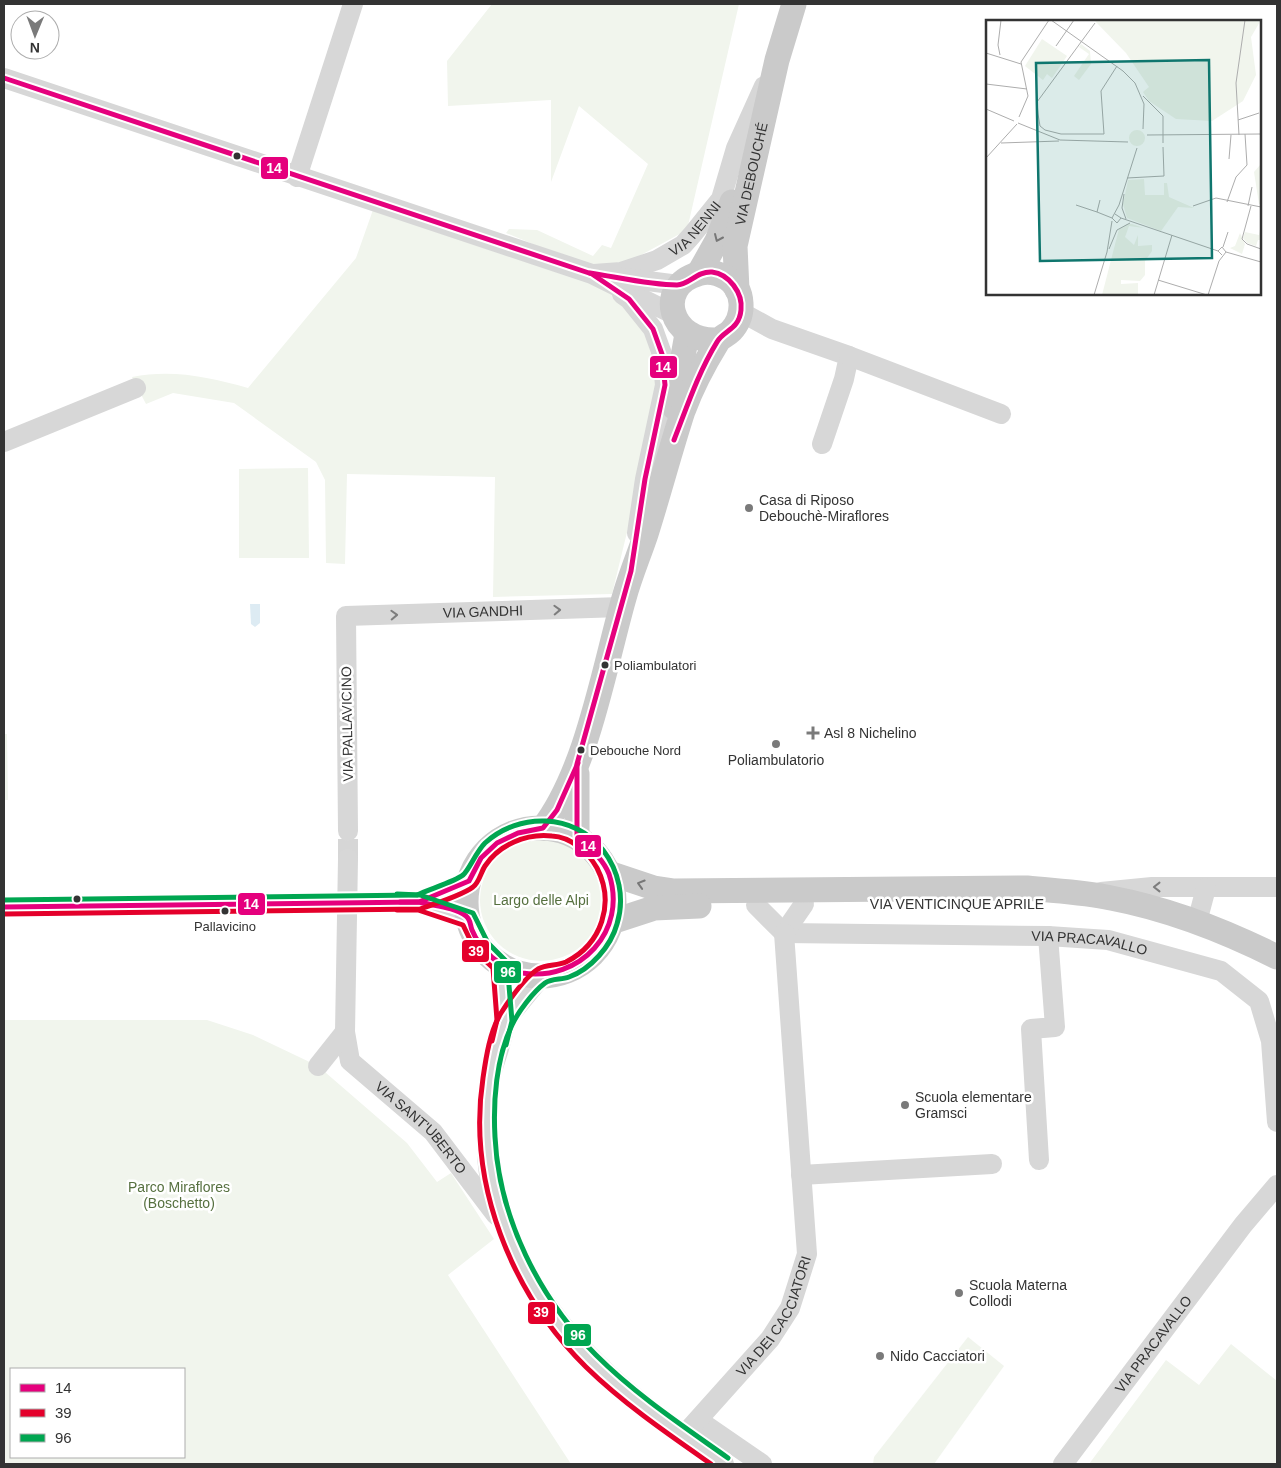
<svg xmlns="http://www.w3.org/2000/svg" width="1281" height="1468" font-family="Arial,sans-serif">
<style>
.green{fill:#f1f5ed;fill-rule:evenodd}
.water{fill:#ddebf3}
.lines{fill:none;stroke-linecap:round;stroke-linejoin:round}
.minor-tunnel{stroke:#d6d6d6;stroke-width:20;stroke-dasharray:20 10;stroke-linecap:butt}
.minor{stroke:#d7d7d7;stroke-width:20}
.major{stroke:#cacaca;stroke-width:25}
.bus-1-casing{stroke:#fff;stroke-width:9}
.bus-2-casing{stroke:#fff;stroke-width:9}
.bus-3-casing{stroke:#fff;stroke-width:9}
.bus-1{stroke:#e5007d;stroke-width:5}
.bus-2{stroke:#e4002b;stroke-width:5}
.bus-3{stroke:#00a651;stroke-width:5}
.oneway{stroke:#777}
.oneway2{stroke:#7d7d7d}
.bus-dot{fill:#333;stroke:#fff;stroke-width:2}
.poi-dot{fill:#7a7a7a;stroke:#fff;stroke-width:2}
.labels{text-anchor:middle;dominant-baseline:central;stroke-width:5;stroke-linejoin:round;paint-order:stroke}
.bus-label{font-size:13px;fill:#333;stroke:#fff;text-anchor:start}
.street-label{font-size:14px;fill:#333;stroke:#fff}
.poi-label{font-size:14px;fill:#333;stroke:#fff;text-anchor:start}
.park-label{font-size:14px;fill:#56703f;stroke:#fff}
.inset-road{fill:none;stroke:#adadad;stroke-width:1}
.view{fill:#0f766e;fill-opacity:0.15;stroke:#0f766e;stroke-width:2.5}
.inset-edge{fill:none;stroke:#333;stroke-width:2.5}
.line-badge{stroke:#fff;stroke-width:2}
.badge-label{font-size:14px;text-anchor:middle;font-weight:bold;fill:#fff}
</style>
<rect width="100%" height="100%" fill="#fff"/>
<!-- green -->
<g class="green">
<path d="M492,4H739L687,230L630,261L589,267L506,233L509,229L537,230L593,256L602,245L611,248L648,164L579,106L551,182V100L448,106L447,61Z"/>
<path d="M374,207L590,280L612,292L631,308L656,353V413L612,594L493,597L495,477L347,474L345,564L326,563L325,480L316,462L234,403L173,393L146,404L132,377C172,369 209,377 248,388L356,258Z"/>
<path d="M308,468L309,558H239V469Z"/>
<path d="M4,734H7L8,800H4Z"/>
<circle cx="541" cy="900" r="61"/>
<path d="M4,1020H207L253,1035L318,1066L407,1143L437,1182L451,1173L494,1239L448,1275L571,1464H4ZM11,1369H184V1457H11Z"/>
<path d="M968,1337L1004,1366L934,1464H873L874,1457Z"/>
<path d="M1231,1344L1277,1381V1464H1089L1166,1360L1199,1385Z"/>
</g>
<!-- water -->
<path class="water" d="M250,604H260V623L255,627L251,624Z"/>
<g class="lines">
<!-- minor-tunnel -->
<path class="minor-tunnel" d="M348,859V831"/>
<!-- minor -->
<g class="minor">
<path d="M4,78L592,274L673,314"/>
<path d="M297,177L353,4"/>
<path id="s1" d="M594,274L621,272L657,260L683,245L692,235L721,199L736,148L764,86"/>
<path d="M616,277L679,285"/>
<path d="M622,294L629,299L653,329L662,354L665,385L645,479L637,533"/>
<path d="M741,312L772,329L849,356L844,379L822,444"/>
<path d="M849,356L1001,414"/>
<path d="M4,442L136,388"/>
<path id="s2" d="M348,831L346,616L621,607"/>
<path id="s3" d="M348,859L345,1032L350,1061L433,1132L496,1215"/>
<path d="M1101,892L1152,887H1277"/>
<path d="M419,902L469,881"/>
<path d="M756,905L784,933"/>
<path d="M4,907L419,902L448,909L469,919"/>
<path d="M1197,922L1206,888"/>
<path id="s4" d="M784,933L1048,936L1108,940L1221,971L1259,1001L1271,1041L1277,1122"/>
<path d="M784,933L804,904"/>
<path d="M500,964C502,982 506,1002 505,1020C504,1040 494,1060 490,1079C485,1102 487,1127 487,1150C487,1183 499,1216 513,1245C562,1350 633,1398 724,1464"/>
<path d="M505,1021L542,976"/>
<path d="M318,1066L345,1032"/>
<path d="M1039,1160L1031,1029L1055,1027L1048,936"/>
<path d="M801,1175L992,1164"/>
<path d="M698,1420L762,1464"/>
<path id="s5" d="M684,1435L770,1339L790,1308L807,1254L784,933"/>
<path id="s6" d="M1063,1464L1243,1225L1277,1185"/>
</g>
<!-- major -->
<g class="major">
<path d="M699,273L717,241L732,202"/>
<path id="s7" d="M737,290L735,246L777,60L794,4"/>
<path d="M674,407L687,334"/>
<path d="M577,774V837"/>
<path d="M543,828C587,771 604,668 624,598C630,576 639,555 646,534C659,493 670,451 683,411C692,387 704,364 717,343C720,337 726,336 731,331C745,316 745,290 727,278C718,273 708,270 698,274C655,286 669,343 718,340"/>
<circle cx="540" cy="902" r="74"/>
<path d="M609,873L654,888L674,891L1027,888C1055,891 1084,892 1111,898C1169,909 1225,931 1277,957"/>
<path d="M611,922L654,908L699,906"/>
</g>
<!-- bus-1 casing -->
<g class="bus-1-casing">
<g id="bus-1">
<path d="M4,78L592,274L629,299L653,329L662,354L665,385L645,479L631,571L577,764V837C590,847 603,859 609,874C628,931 580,982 522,973C501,969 480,950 472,930C470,925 471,920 466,916C454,907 434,906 419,902L4,907"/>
<path d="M590,273C617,277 650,285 677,285C689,285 697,271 712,272C729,274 743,293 741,310C739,330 724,330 717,342C698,373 687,407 674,440"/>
<path d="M400,902H419L469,881L481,858L497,843L518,833L543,828L557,810L578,763"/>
</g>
</g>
<!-- bus-2 casing -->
<g class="bus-2-casing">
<g id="bus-2">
<path d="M397,910H418L463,925L476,952L493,968L497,1020L492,1041"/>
<path d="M4,914L420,909C432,905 464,894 473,887C479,883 481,872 485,866C499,845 526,833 552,836C571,837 588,852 597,868C615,903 602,944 566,962C557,966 547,964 538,969C524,978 510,999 501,1013C490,1031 486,1057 483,1078C467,1183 511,1293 586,1367C624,1404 668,1434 711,1464"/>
</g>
</g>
<!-- bus-3 casing -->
<g class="bus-3-casing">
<g id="bus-3">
<path d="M397,894L420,895L473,913L488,943L507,962L512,1021L506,1045"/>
<path d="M4,900L417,895C427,890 456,881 463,875C469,870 476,852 485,843C519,812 574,813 603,850C619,871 625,898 617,924C611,946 591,969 569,977C561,980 552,978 545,983C533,992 518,1012 512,1025C496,1058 493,1102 495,1137C499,1218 539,1298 596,1355C636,1395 683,1426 728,1458"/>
</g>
</g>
<!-- bus-1 -->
<use href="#bus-1" class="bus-1"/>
<!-- bus-2 -->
<use href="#bus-2" class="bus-2"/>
<!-- bus-3 -->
<use href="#bus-3" class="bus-3"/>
</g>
<!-- one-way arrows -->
<defs><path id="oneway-chevron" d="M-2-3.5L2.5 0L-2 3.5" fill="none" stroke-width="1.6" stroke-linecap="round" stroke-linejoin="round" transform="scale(1.25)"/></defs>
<g class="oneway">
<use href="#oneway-chevron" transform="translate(718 238) rotate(114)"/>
<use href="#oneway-chevron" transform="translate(641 884) rotate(-163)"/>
</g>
<g class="oneway2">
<use href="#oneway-chevron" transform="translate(557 610) rotate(-2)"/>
<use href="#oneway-chevron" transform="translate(394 615) rotate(-2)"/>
<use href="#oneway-chevron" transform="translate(1157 887) rotate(180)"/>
</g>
<!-- markers -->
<g class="bus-dot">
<circle cx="237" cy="156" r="4.5"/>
<circle cx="605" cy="665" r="4.5"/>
<circle cx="581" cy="750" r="4.5"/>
<circle cx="77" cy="899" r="4.5"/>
<circle cx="225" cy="911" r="4.5"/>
</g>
<g class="poi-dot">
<circle cx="749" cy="508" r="5"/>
<path d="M810.5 725.5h5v5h5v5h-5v5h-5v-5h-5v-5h5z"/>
<circle cx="776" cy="744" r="5"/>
<circle cx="905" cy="1105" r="5"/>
<circle cx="959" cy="1293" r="5"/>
<circle cx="880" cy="1356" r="5"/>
</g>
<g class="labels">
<!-- bus labels -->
<g class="bus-label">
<text x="614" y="665">Poliambulatori</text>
<text x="590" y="750">Debouche Nord</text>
<text x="225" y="926" text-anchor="middle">Pallavicino</text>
</g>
<!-- street labels -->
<g class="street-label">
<text stroke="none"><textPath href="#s7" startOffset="118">VIA DEBOUCHÉ</textPath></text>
<text stroke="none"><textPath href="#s1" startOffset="115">VIA NENNI</textPath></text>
<text stroke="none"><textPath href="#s2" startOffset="352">VIA GANDHI</textPath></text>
<text transform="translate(347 724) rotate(-91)">VIA PALLAVICINO</text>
<text x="957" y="904">VIA VENTICINQUE APRILE</text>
<text stroke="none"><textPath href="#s4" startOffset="306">VIA PRACAVALLO</textPath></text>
<text stroke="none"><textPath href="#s3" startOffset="300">VIA SANT'UBERTO</textPath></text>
<text stroke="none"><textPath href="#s5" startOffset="151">VIA DEI CACCIATORI</textPath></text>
<text stroke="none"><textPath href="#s6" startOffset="150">VIA PRACAVALLO</textPath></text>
</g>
<!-- poi labels -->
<g class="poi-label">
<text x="759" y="500">Casa di Riposo<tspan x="759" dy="16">Debouchè-Miraflores</tspan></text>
<text x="824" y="733">Asl 8 Nichelino</text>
<text x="776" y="760" text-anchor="middle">Poliambulatorio</text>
<text x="915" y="1097">Scuola elementare<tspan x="915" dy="16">Gramsci</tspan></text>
<text x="969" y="1285">Scuola Materna<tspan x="969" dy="16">Collodi</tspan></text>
<text x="890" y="1356">Nido Cacciatori</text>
</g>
<!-- park labels -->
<g class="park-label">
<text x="541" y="900">Largo delle Alpi</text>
<text x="179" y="1187">Parco Miraflores<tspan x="179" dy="16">(Boschetto)</tspan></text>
</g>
</g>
<!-- overview -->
<g transform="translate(986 20)">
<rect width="275" height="275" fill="#fff"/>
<path d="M108,0H275L265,17L270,55L257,81L226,101L190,99L163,81L157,72L163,67L140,33ZM56,19L81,36L66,58L61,54L57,60L39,46ZM95,24L104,31L105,44L93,60L88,56L103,34L93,27ZM143 118a8 8 0 1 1 16 0a8 8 0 1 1-16 0ZM275,144V184H273L268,152ZM158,159L159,175H178V163H181L183,177L208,188L192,187L175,211L141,198L137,184L142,160ZM141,204H146L158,208L143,206L139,217L148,225L152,215V226L166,225V231L159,241V255L154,261L135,260V264L152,263V275H116L133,209ZM275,206V220H272L270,226L261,223L257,218L259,212L273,215ZM254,213L259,224L256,234L244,228L249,226Z" fill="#f1f5ed"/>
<path class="inset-road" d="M65,0L137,51L149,63L158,84L157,109M109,3L51,82L52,94L54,106L59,110L75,114H118M70,26L88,0M0,33L35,44M14,35L12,25L15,0M0,64L41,69M157,76L177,96V123M0,89L28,101M33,97L42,76L35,42L63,0M252,100L273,93M32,103L74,120L142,122M118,114L115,71L131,46M161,115L275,114M253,115L250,63L259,0M15,123L73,121M0,138L31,104M243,139L245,115M141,158L178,156L177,127M138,174L136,188L140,199M114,180L111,192L126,198M241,182L250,157L261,145L259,114M90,185L111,192M207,186L230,178L275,187M262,186L266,167M265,186L256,219L261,224L275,229M129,194L135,198L131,203L126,198L133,185L151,128M135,198L232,231M237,227L242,212M123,229L131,210L144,203M240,232L275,242M172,260L221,275M108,275L121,232L126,201M168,275L186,215M222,275L233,241L240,232L236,227L232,231L236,235"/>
<path class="view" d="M223,40L226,238L54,241L50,43Z"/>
<rect width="275" height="275" class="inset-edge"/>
</g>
<g class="line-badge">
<rect x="260" y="156" width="29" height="24" rx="5" fill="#e5007d"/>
<rect x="649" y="355" width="29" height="24" rx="5" fill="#e5007d"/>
<rect x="574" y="834" width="28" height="24" rx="5" fill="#e5007d"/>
<rect x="237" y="892" width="29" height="24" rx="5" fill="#e5007d"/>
<rect x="461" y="939" width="29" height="24" rx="5" fill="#e4002b"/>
<rect x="493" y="960" width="29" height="24" rx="5" fill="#00a651"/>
<rect x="527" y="1301" width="29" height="24" rx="5" fill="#e4002b"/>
<rect x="563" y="1323" width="29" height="24" rx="5" fill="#00a651"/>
</g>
<g class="badge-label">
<text x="274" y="173">14</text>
<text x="663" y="372">14</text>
<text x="588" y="851">14</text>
<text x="251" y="909">14</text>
<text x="476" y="956">39</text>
<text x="508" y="977">96</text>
<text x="541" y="1317">39</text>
<text x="578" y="1340">96</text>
</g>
<!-- border -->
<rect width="1281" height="1468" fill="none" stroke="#333333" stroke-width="10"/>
<!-- legend -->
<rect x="10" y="1368" width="175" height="90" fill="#ffffff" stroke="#adadad"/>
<rect x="20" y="1384" width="25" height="8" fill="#e5007d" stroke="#adadad"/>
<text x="55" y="1393" font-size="15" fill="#333333">14</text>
<rect x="20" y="1409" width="25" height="8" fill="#e4002b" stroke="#adadad"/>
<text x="55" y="1418" font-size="15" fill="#333333">39</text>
<rect x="20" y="1434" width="25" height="8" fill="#00a651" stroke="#adadad"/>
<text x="55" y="1443" font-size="15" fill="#333333">96</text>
<!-- north arrow -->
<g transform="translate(35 35) rotate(181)"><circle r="24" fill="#ffffff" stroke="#adadad"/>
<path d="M0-4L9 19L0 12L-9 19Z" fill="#7a7a7a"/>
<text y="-8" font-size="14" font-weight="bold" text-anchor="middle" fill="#333333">N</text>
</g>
</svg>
